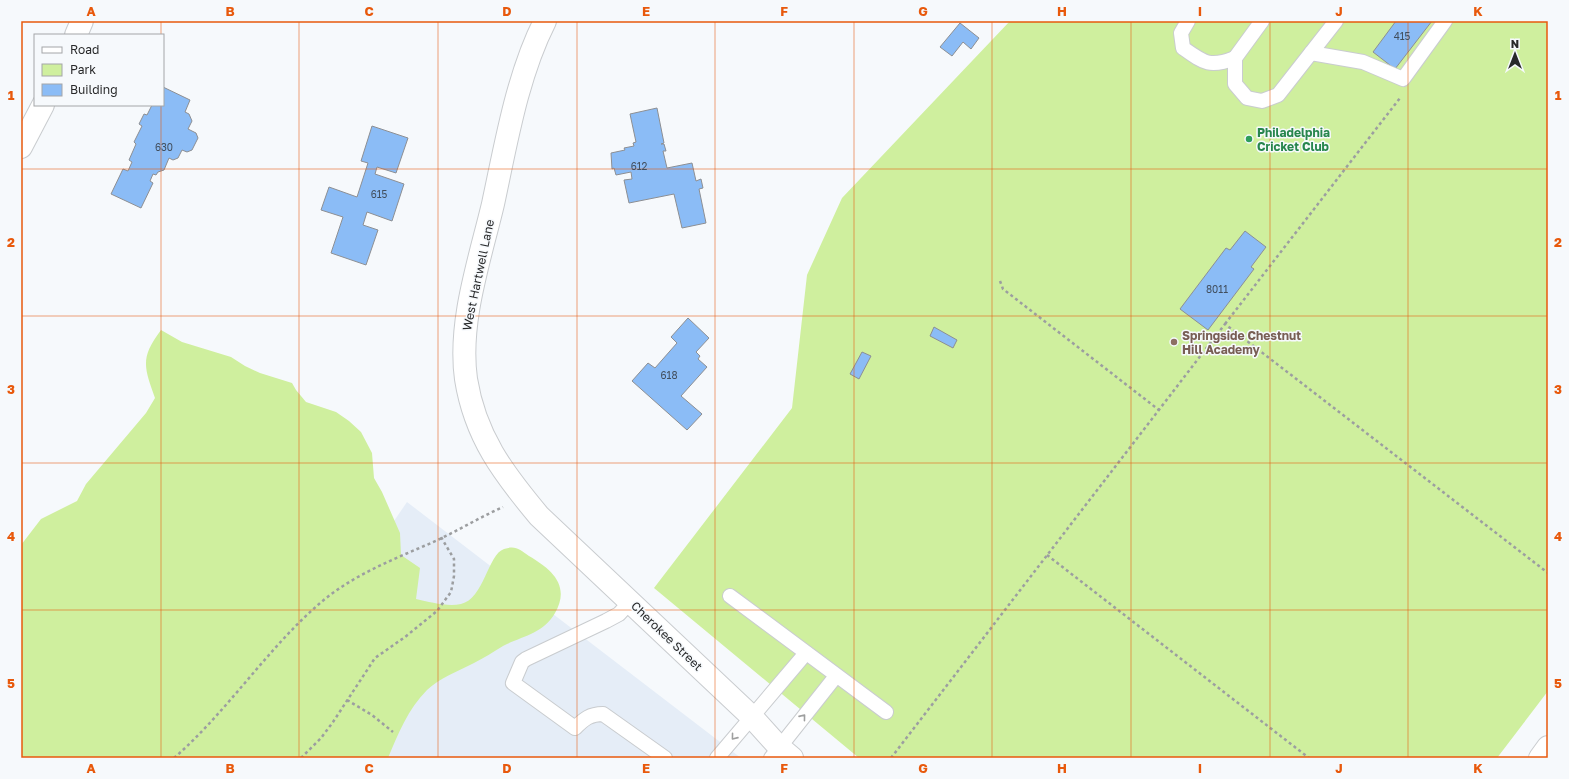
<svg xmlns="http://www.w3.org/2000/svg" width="1569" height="779" font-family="'Golos Text',sans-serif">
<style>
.built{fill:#e5edf7}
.green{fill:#cfef9e}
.building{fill:#8bbcf6;stroke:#8d8f93}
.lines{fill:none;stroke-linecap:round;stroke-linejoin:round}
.lane-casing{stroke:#c9cccf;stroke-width:16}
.street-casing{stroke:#c9cccf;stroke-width:24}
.path{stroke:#9c9ea0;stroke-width:2.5;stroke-dasharray:3 3;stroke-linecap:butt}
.lane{stroke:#fff;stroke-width:14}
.street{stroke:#fff;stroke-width:22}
.oneway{stroke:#9e9f9f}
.grid{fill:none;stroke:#e8590c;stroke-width:1;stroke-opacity:0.55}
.leisure-dot{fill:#2e9e5b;stroke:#f6f9fc;stroke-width:1.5}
.education-dot{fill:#8d6e63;stroke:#f6f9fc;stroke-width:1.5}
.labels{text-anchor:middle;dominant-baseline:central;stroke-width:3;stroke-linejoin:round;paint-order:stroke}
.number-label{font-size:10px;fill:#414e5d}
.leisure-label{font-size:12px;font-weight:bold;fill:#27864d;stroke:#f6f9fc;text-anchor:start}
.street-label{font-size:12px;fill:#28292a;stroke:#f6f9fc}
.education-label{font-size:12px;font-weight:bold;fill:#785e54;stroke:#f6f9fc;text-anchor:start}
.neatline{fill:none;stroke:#e8590c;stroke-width:1.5}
.grid-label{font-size:13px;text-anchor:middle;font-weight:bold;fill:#e8590c}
</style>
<rect width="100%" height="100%" fill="#f6f9fc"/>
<!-- built -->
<path class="built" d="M407,502L741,758H212L320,629Z"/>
<!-- green -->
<g class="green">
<path d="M1010,21H1548V691L1497,758H859L654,588L792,408L807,275L842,198Z"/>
<path d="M161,330L182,342L231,357L245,366L260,373L292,383L296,390L306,402L336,412L349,421L361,432L372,453L374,478L382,492L400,533L401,555L420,568L416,599C430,602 447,607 461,604C484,599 488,554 504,549C516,545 520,550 529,556C551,569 571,585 555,613C543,634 522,636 503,646C493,652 484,658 474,663C458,671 440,678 427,690C408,709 398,734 388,758H21V545L41,519L77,501L86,484L146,413L155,398C144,367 140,358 161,330Z"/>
</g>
<!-- building -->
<g class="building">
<path d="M1396,21H1432L1395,69L1373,52Z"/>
<path d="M960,23L979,38L971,49L963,42L952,56L940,47Z"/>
<path d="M163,87L190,100L185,112L189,114L192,121L188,129L196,133L198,138L192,150L187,152L182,150L178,158L173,160L169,158L164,170L158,172L156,175L153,174L150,181L153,183L141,208L111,194L123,169L128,171L132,162L129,160L136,144L134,142L142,126L139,124L144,114L147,115L152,105H163Z"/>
<path d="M657,108L664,143L661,144H664L666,151H663L667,168L692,163L696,181L701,179L703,188L699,189L706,223L682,228L674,194L629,203L624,180L632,179L631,172L616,175L614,168L612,169L611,153L625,150L624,148L634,146L633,143L636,142L630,114Z"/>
<path d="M372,126L408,138L396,173L377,167L375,174L404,184L392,221L367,212L363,225L378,230L366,265L331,253L343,217L321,210L329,187L357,197L368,163L361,161Z"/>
<path d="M1245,231L1266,247L1251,267L1254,269L1208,330L1180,309L1226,248L1230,250Z"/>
<path d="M688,318L709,338L696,352L700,356L698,359L707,367L681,396L702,414L687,430L632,381L648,363L655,368L677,343L671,337Z"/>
<path d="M934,327L957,340L953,348L930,336Z"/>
<path d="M862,352L871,356L859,379L850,374Z"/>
</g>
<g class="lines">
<!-- lane casing -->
<g class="lane-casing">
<g id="lane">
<path d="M1188,21L1181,33L1183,48C1204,63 1210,68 1235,58"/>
<path d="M1262,21L1235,58V84L1247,98L1262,101L1278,95L1336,21"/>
<path d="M1311,53L1363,62L1403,79L1445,21"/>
<path d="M730,596L886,712"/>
<path d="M631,601L619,614L606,621L526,659L522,662L513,683L575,728C584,719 590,714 603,714L665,758"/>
<path d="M717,758L806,653"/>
<path d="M771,758L836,676"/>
</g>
</g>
<!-- street casing -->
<g class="street-casing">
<g id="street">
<path d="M545,21C517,76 506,144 493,204C480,259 458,322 466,379C475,436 503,473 539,516L751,716L779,747L792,758"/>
<path d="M76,35L82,21"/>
<path d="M21,147L43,105"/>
<path d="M1540,758L1548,747"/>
</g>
</g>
<!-- path -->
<g class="path">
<path d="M1000,281L1003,289L1159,410"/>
<path d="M1225,324L1400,98"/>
<path d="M1047,555L1309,758"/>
<path d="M347,700L372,715L393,732"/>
<path d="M174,758C226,713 267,649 319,604C350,577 387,562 424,546C451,535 476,519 503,507"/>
<path d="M301,758L321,738L333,722L375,658L405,637L437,611L451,592L454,576V559L441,537"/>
<path d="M891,758L1225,324L1548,573"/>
</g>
<!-- lane -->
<use href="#lane" class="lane"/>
<!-- street -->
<use href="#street" class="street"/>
</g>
<!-- one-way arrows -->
<defs><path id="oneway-chevron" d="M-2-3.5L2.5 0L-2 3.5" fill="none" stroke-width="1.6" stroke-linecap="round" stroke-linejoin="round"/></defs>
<g class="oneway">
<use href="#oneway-chevron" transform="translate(803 717) rotate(-51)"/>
<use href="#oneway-chevron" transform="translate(734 737) rotate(129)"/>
</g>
<!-- grid -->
<path class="grid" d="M161,21V35M299,21V758M438,21V758M577,21V758M715,21V758M854,21V758M992,21V758M1131,21V758M1270,21V758M1408,21V758M161,105V758M21,169H1548M21,316H1548M21,463H1548M21,610H1548"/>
<!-- markers -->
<circle class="leisure-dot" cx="1249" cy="139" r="4"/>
<circle class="education-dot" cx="1174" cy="342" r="4"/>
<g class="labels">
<!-- number labels -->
<g class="number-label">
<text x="1402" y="36">415</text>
<text x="164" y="147">630</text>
<text x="639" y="166">612</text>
<text x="379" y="194">615</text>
<text x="1217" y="289">8011</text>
<text x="669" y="375">618</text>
</g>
<!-- leisure labels -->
<g class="leisure-label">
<text x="1257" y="132">Philadelphia<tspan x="1257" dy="14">Cricket Club</tspan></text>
</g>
<!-- street labels -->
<g class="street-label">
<text transform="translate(478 275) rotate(-78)">West Hartwell Lane</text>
<text transform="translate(667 636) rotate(44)">Cherokee Street</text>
</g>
<!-- education labels -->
<g class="education-label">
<text x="1182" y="335">Springside Chestnut<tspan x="1182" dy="14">Hill Academy</tspan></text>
</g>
</g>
<!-- border -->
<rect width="1569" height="779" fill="none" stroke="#f6f9fc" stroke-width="44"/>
<!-- legend -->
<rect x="34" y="34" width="130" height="72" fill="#f6f9fc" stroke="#a4a6a8"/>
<rect x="42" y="47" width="20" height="6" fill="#ffffff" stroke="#a4a6a8"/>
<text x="70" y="54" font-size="12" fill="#28292a">Road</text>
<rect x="42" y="64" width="20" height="12" fill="#cfef9e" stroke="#a4a6a8"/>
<text x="70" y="74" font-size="12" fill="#28292a">Park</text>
<rect x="42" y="84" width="20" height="12" fill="#8bbcf6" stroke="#a4a6a8"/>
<text x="70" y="94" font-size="12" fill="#28292a">Building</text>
<!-- north arrow -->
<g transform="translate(1515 54)" stroke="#f6f9fc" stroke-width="3" paint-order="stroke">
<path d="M0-3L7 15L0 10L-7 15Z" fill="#28292a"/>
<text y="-6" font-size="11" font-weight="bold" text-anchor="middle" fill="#28292a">N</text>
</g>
<rect x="22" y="22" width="1525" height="735" class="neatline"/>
<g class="grid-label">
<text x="91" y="16">A</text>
<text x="230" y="16">B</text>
<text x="369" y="16">C</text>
<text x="507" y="16">D</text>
<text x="646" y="16">E</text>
<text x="784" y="16">F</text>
<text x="923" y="16">G</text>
<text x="1062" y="16">H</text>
<text x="1200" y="16">I</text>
<text x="1339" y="16">J</text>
<text x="1478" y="16">K</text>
<text x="11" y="100">1</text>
<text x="1558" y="100">1</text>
<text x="11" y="247">2</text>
<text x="1558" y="247">2</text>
<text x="11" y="394">3</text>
<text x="1558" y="394">3</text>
<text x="11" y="541">4</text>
<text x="1558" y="541">4</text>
<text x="11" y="688">5</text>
<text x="1558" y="688">5</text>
<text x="91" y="773">A</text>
<text x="230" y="773">B</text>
<text x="369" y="773">C</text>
<text x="507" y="773">D</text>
<text x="646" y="773">E</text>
<text x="784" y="773">F</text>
<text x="923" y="773">G</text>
<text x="1062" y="773">H</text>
<text x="1200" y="773">I</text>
<text x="1339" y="773">J</text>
<text x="1478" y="773">K</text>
</g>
</svg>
